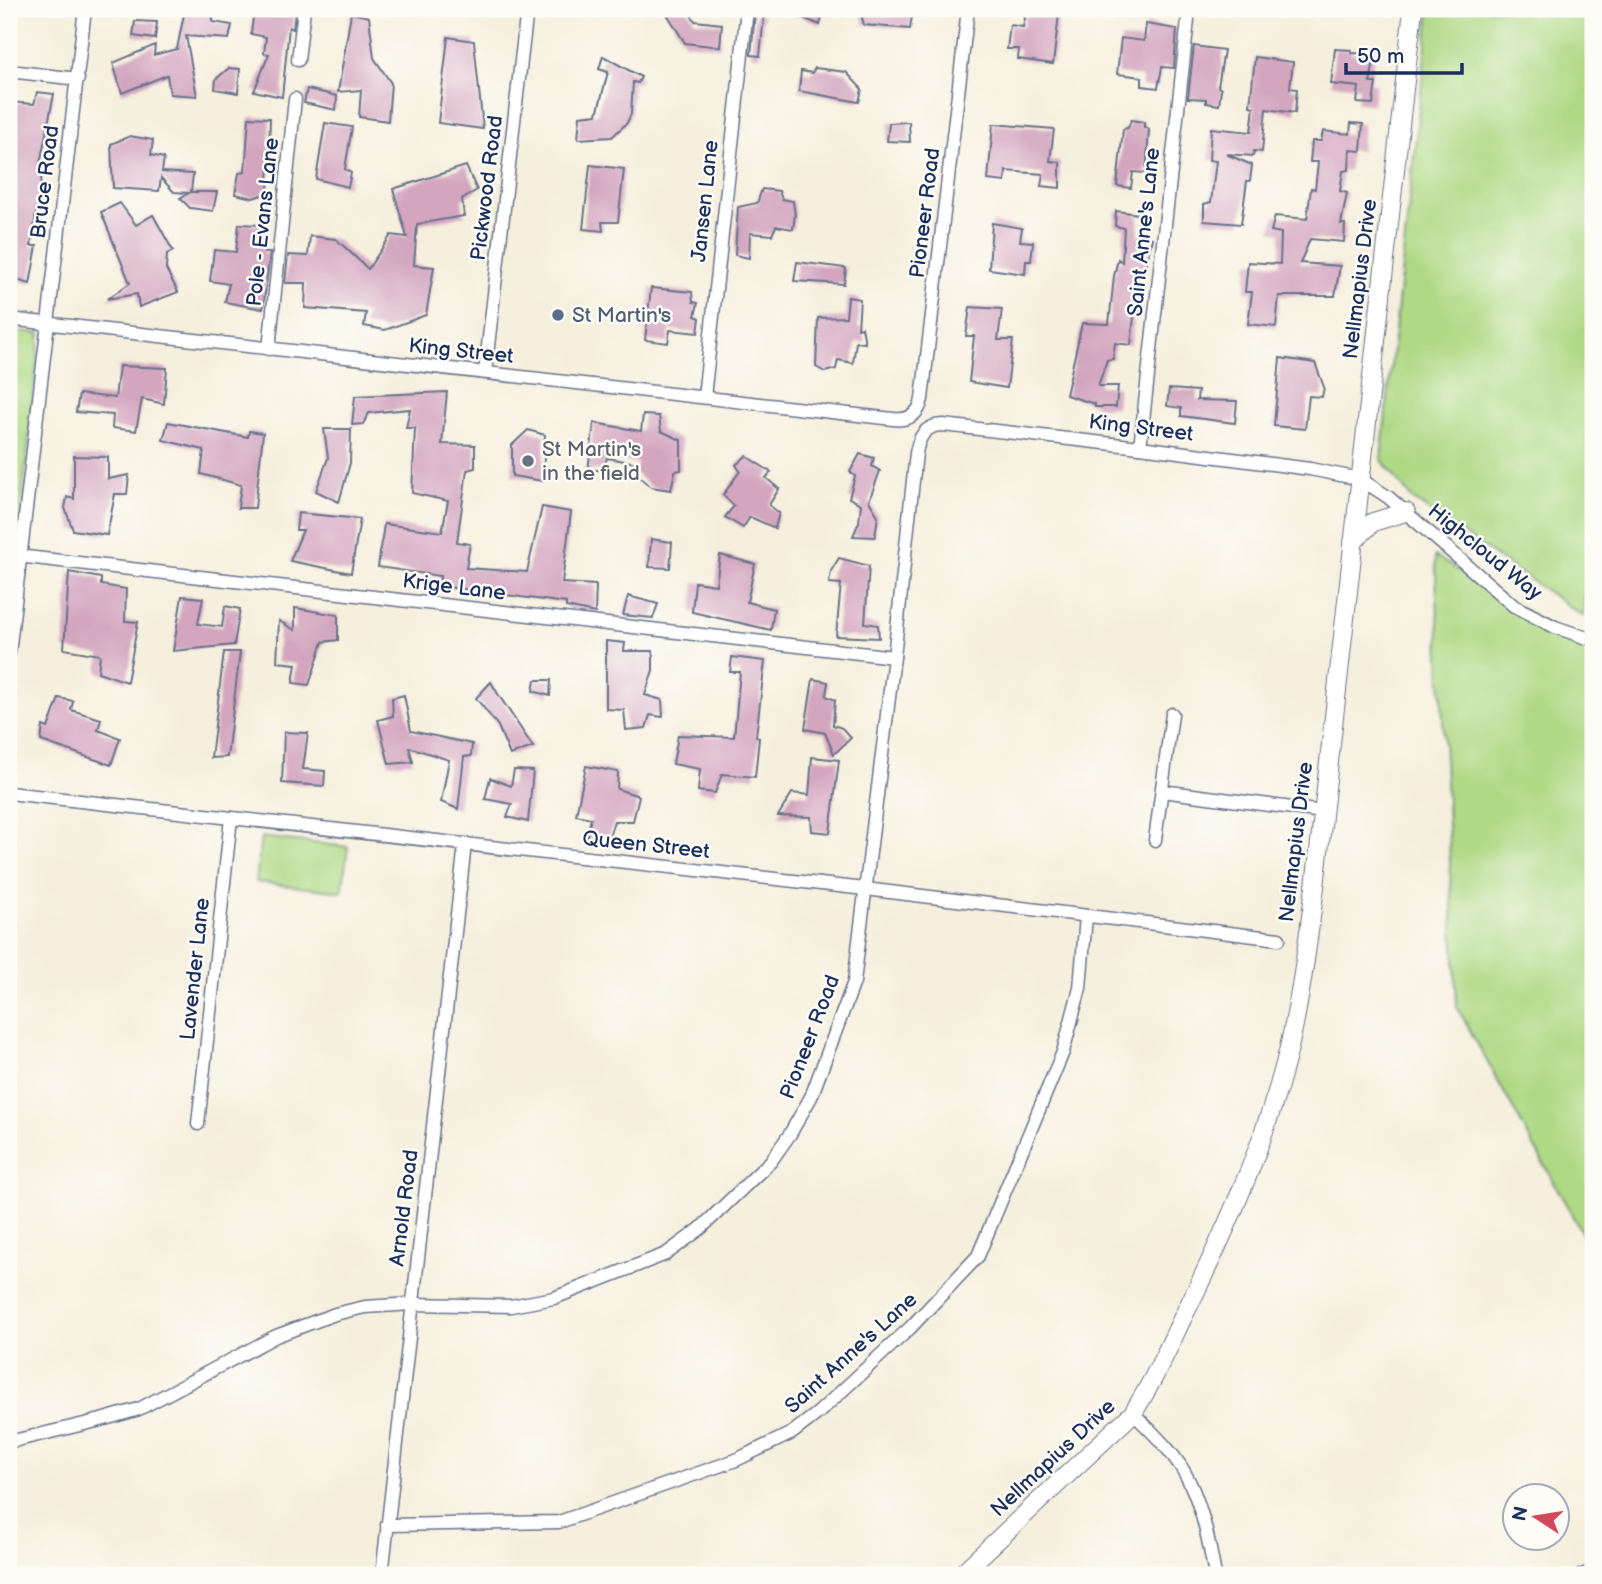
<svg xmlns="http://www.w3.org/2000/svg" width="1602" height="1584" font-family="'Balsamiq Sans',sans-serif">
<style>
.green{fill:#afd984;stroke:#658471;stroke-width:2}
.building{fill:#d3a5bf}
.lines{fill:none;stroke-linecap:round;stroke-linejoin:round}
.lane-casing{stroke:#68728a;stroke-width:9}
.street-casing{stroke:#68728a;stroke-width:15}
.secondary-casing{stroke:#68728a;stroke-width:20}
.lane{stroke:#fff;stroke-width:6}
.street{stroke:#fff;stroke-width:12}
.secondary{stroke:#fff;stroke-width:18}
.service-dot{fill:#5c6f8a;stroke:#fdfcf7;stroke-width:2.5}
.worship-dot{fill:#6b7280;stroke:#fdfcf7;stroke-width:2.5}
.labels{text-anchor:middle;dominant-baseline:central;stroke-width:5;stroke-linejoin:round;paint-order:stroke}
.street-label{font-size:21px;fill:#1b2f5e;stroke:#fdfcf7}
.service-label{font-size:21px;fill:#4e5e75;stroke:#fdfcf7;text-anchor:start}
.worship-label{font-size:21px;fill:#5b616d;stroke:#fdfcf7;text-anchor:start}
</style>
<rect width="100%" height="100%" fill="#fdfcf7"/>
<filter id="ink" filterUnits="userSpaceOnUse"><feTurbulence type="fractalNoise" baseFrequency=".0143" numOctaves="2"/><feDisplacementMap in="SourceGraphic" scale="14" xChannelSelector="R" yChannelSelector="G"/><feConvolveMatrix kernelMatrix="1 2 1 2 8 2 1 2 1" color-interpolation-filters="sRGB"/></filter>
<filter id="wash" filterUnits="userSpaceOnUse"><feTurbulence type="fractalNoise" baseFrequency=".00686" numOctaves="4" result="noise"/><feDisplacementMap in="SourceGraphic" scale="28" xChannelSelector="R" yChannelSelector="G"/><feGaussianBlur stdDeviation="1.57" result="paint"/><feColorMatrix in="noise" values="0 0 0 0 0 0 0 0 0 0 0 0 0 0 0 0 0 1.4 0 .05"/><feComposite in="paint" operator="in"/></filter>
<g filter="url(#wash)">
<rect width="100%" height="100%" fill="#f6efdd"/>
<!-- green -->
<g class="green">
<path d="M1430,9H1593V505L1583,616L1412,499L1381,459Z"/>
<path d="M9,330L40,333L18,542L9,541Z"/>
<path d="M1435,556L1593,653V1253L1457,1007Z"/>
<path d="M261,837L348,847L342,892L256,882Z"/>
</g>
<g id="blocks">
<!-- building -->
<g class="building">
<path d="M185,9H213V22L232,25L229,39L186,36L197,96L170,94L167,75L122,93L113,63L155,45L154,55L177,49Z"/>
<path d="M254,9L295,13L293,29L289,27L282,97L254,91L269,54L264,53L266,37L251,34Z"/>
<path d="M664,9H687L695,21L722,24L720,47L685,43Z"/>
<path d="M783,9H824L820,25Z"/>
<path d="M866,9H913L910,29L864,25L861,14Z"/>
<path d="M1027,9L1059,14L1053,64L1018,59L1019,49H1007L1010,25L1023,27Z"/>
<path d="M351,13L369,17L374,58L391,83L388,121L359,117L361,90L338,92Z"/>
<path d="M755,13L764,15L760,56L751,55Z"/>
<path d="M135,21L157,22L155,39L133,36Z"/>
<path d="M1146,24L1177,29L1174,68L1162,67L1158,88L1142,86V77L1117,74L1121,38L1144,41Z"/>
<path d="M448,37L474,41L483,129L438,123Z"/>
<path d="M1194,46L1224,50L1218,87L1221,89L1219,105L1206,103V99L1188,98Z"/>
<path d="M1335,49L1352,50L1351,53L1375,54L1370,83H1376L1373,104L1357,103L1359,87L1331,84Z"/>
<path d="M603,56L641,77L638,83L633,82L631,114L627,123L612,137L578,139L580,116L597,114L608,72L599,69Z"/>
<path d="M1255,57L1293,62L1290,88L1297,89L1295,113L1266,109L1262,152L1254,151L1253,156L1226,154L1252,165L1250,181H1247L1241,224L1204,221V204L1211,202L1216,161L1209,160L1211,128L1251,132L1254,107L1250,106Z"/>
<path d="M229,68L240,69L238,93L215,89L216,79Z"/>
<path d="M815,68L846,72L862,89L859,102L799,91L801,71L812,73Z"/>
<path d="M307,89L337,96L336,110L304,103Z"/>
<path d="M37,92L54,94L38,174H42L31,246H37L30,284L13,279L17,254L9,252V176L18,145L9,144V102L34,104Z"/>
<path d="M249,117L270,118L268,193L253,198L235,194L239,173L245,172Z"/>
<path d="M1131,120L1144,122V127L1149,129L1146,173L1133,172L1131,188L1117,186L1123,129L1128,128Z"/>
<path d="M909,122L910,142L887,141L889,123Z"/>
<path d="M325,123L352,127L345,169L351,173L348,187L316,179Z"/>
<path d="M1351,123L1363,124L1361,151L1350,150L1349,170L1343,171L1340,191L1347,193L1341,224H1345L1344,242L1310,239L1300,263L1340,266L1335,296H1279L1276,327L1248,324L1252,292H1245L1248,262L1280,264L1281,233L1271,231L1275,216L1307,219L1311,188L1315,189L1318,162H1310L1312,141H1321L1323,131L1350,134Z"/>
<path d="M993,124L1054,129L1050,161L1060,162V188L1041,186L1043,174L1006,171L1005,182L988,180Z"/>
<path d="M130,136L153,140L151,155L164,158L162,172L193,174L191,192H217L213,211L190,208L180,198L189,193L174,192L161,178L159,191L113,188L111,144Z"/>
<path d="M590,165L624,169L618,222H602L603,231L583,229Z"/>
<path d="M466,166L477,190L462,199L464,216L417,224L414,265L434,267L426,315L385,330L364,326L366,313L305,308L306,283H285L288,255L308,256L310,236L336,239L368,269L391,235L407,237L393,189Z"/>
<path d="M762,189L779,191L782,199L793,201L795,215L793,229L776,226L772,235L750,233L749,258L735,255L738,207L757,203Z"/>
<path d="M120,203L136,225L153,215L173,251L167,254L166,269L178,292L139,307L137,294L107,299L130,283L101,212Z"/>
<path d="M1116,211L1138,214L1139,236L1152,238L1143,279H1140L1138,308L1135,307L1131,345L1115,343L1113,359L1107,360L1098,386H1118L1116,407H1095V404L1066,395L1082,323L1109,324L1114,276L1118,259L1122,262L1124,228L1115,226Z"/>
<path d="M992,223L1022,228L1020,241L1033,242L1031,261H1026L1025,274L989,269Z"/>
<path d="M239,224L261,225L264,253H270L263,309L225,302L229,284L210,281L214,250L236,252Z"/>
<path d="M797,262L846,268L844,284L794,281Z"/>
<path d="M651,288L692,292L693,302L698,303L695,316L700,318L698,333L670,330L668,343L645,340Z"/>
<path d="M848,297L860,299L858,328L862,327L865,343L856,342L853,363L838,360L836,369L825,372L816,367L818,318L846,317Z"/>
<path d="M970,307L1002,309L998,340H1013L1007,388L969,382L974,336H966Z"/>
<path d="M1280,358L1315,363L1324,387L1322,397L1309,396L1305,429L1274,426Z"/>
<path d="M119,366L167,368L164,404L142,399L136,431L112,428L113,415L76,412L79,394L115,398Z"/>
<path d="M1169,389L1198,391L1197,400L1237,401L1235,423L1181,416V408L1167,406Z"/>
<path d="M447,392L442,444L475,445V468L467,470L457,542L470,544L466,568L527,572L542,507L571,512L562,583L596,585L595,613L566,607V603L439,586L440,576L378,567L384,524L442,532L448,501L412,493L415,428H406L410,409L369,413L363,424L352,425L355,396Z"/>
<path d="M643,415L659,416L661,431L681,440V470L675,471L671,490L651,487L635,473L637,463L607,458L603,470H588L594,423L641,431Z"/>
<path d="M168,422L248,437L249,431L263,433L255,508H238L241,485L201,474L204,450L163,440Z"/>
<path d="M324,429H351L350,463L339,502L316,491L328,458Z"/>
<path d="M528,430L545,435L543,481L512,476V445Z"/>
<path d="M860,454L874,458L872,466L880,471L869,501L878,516L875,537L853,536L859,522L861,504L849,498L855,476L850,472Z"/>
<path d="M74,456L108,457V479L129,475L127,494H115L107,535L73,530L65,508L67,497L74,499Z"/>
<path d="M746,456L771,472L766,478L779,489L769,505L779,513L775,528L750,517L743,528L725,517L734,506L723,495L740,471L736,465Z"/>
<path d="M298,513L360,519L351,573L290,561L303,530H296Z"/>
<path d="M651,539L672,542L670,568L649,567Z"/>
<path d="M720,555L755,564L747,602L774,609L771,630L692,612L695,582L716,585Z"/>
<path d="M839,558L869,566L865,623L878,625L879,638L836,636L841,584L829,583L831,571Z"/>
<path d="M69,572L101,578V585L126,589L125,621L138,622L127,682L98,672L100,655L64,649Z"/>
<path d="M182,596L203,598L198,624L222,627L225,606L240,609L234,645L173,651Z"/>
<path d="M628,596L658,604L653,618L623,615Z"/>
<path d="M295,608L338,615V640L323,642L309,685L293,683L296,664L277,662L279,621L295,630Z"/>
<path d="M606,641L625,643L624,651H653V670L645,695L662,700L663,717L650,715L646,728L626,730L624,710L606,709Z"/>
<path d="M224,652H240L227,757L211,758Z"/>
<path d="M732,657L765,661L756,736L759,738L755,777L722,774L715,793L698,791L700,769L673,764L678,735L734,737L740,672H730Z"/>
<path d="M813,679L828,682L826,696L835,700L833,725L842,728L851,738L834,754L825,733L805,729Z"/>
<path d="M535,680H551L550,696L533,691Z"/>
<path d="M491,682L498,694L533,747L510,755L498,726L476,698Z"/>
<path d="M404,695L411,731L472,744L471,756L464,757L458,809L441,802L449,760L409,747L413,762L389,764L378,720L393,716L392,698Z"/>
<path d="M59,698L73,701L71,710L101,719L98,730L120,738L111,765L41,741L43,726L48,728Z"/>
<path d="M284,732L308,733L303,769L325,771L324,786L282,783Z"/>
<path d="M812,757L839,760L830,833L812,831L811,817L778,816L792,793L809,795Z"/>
<path d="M586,766L618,772L617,789L639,796L633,821H614L607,843L587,836L591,818L576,815Z"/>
<path d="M514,770L533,771L528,822L507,817L512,804L485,799L490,778L511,786Z"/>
</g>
</g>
</g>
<g filter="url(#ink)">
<use href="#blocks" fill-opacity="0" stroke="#68728a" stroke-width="2"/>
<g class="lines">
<!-- lane casing -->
<g class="lane-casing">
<path id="lane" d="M1307,1575L1333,1571L1341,1575"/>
</g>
<!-- street casing -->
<g class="street-casing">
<g id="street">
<path d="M298,60L304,9"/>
<path d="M9,71L78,79"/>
<path d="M9,319L893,419C908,421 919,415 922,399L968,9"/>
<path d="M269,349L295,99"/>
<path d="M485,372L527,9"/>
<path d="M704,397L747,9"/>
<path d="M1140,447L1188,20"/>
<path d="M9,555L894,657"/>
<path d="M9,653L85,9"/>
<path d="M1162,791L1323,812"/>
<path d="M9,793L865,889L1279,939"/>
<path d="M1155,840L1172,714"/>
<path d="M198,1124L231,818"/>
<path d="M1133,1413C1154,1434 1176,1454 1189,1481C1203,1510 1209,1543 1215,1575"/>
<path d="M9,1442L101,1420L139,1409L276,1336L335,1314L365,1307L412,1304L511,1306L554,1298L666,1254L700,1229L771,1161L790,1134L811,1097L854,982L894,657L916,453C919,437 925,425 943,425L1140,447L1310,469L1360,479L1388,497L1514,606L1555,627L1593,640"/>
<path d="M387,1525L559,1522L736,1460L792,1433L818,1413L910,1328L978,1256L1063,1052L1080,988L1086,916"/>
<path d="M382,1575L465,844"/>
<path d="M1582,1575L1593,1571"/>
</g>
</g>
<!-- secondary casing -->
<g class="secondary-casing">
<g id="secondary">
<path d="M1353,542L1373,522L1406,512"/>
<path d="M960,1575L1133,1413C1152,1383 1167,1351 1182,1319C1222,1240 1262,1150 1285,1064C1300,1006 1307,946 1315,887L1413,9"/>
</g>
</g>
<!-- lane -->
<use href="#lane" class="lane"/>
<!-- street -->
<use href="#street" class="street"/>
<!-- secondary -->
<use href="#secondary" class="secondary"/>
</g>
</g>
<!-- markers -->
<circle class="service-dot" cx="558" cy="315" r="7"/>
<circle class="worship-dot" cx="528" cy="461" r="7"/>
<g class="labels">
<!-- street labels -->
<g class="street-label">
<text transform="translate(45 182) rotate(-83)">Bruce Road</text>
<text transform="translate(487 188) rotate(-83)">Pickwood Road</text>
<text transform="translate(705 201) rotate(-84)">Jansen Lane</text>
<text transform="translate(925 213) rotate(-83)">Pioneer Road</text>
<text transform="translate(263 222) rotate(-84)">Pole - Evans Lane</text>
<text transform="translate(1144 232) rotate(-84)">Saint Anne's Lane</text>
<text transform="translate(1360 279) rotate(-83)">Nellmapius Drive</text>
<text transform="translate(461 351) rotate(6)">King Street</text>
<text transform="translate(1141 428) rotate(7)">King Street</text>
<text transform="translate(1485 552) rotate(39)">Highcloud Way</text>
<text transform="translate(454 587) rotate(7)">Krige Lane</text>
<text transform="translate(1296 842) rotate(-83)">Nellmapius Drive</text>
<text transform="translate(646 845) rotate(6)">Queen Street</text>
<text transform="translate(195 969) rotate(-84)">Lavender Lane</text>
<text transform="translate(810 1037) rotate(-69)">Pioneer Road</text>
<text transform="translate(404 1208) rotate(-83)">Arnold Road</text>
<text transform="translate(851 1353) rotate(-42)">Saint Anne's Lane</text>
<text transform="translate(1053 1458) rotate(-43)">Nellmapius Drive</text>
</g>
<!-- service labels -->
<g class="service-label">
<text x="572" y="315">St Martin's</text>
</g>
<!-- worship labels -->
<g class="worship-label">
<text x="542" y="449">St Martin's<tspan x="542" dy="24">in the field</tspan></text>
</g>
</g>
<!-- margin -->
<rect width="1602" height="1584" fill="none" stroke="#fdfcf7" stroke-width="35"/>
<!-- north arrow -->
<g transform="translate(1536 1517) rotate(282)"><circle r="33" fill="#fdfcf7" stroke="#a3aaba" stroke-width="2"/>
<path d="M0-5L12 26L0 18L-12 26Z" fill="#d1495b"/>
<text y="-10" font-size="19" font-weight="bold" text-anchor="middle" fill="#1b2f5e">N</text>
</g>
<!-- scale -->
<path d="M1346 63v10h116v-10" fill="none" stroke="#1b2f5e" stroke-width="3.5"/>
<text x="1357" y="63" font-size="21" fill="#1b2f5e" stroke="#fdfcf7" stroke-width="5" paint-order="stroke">50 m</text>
</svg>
